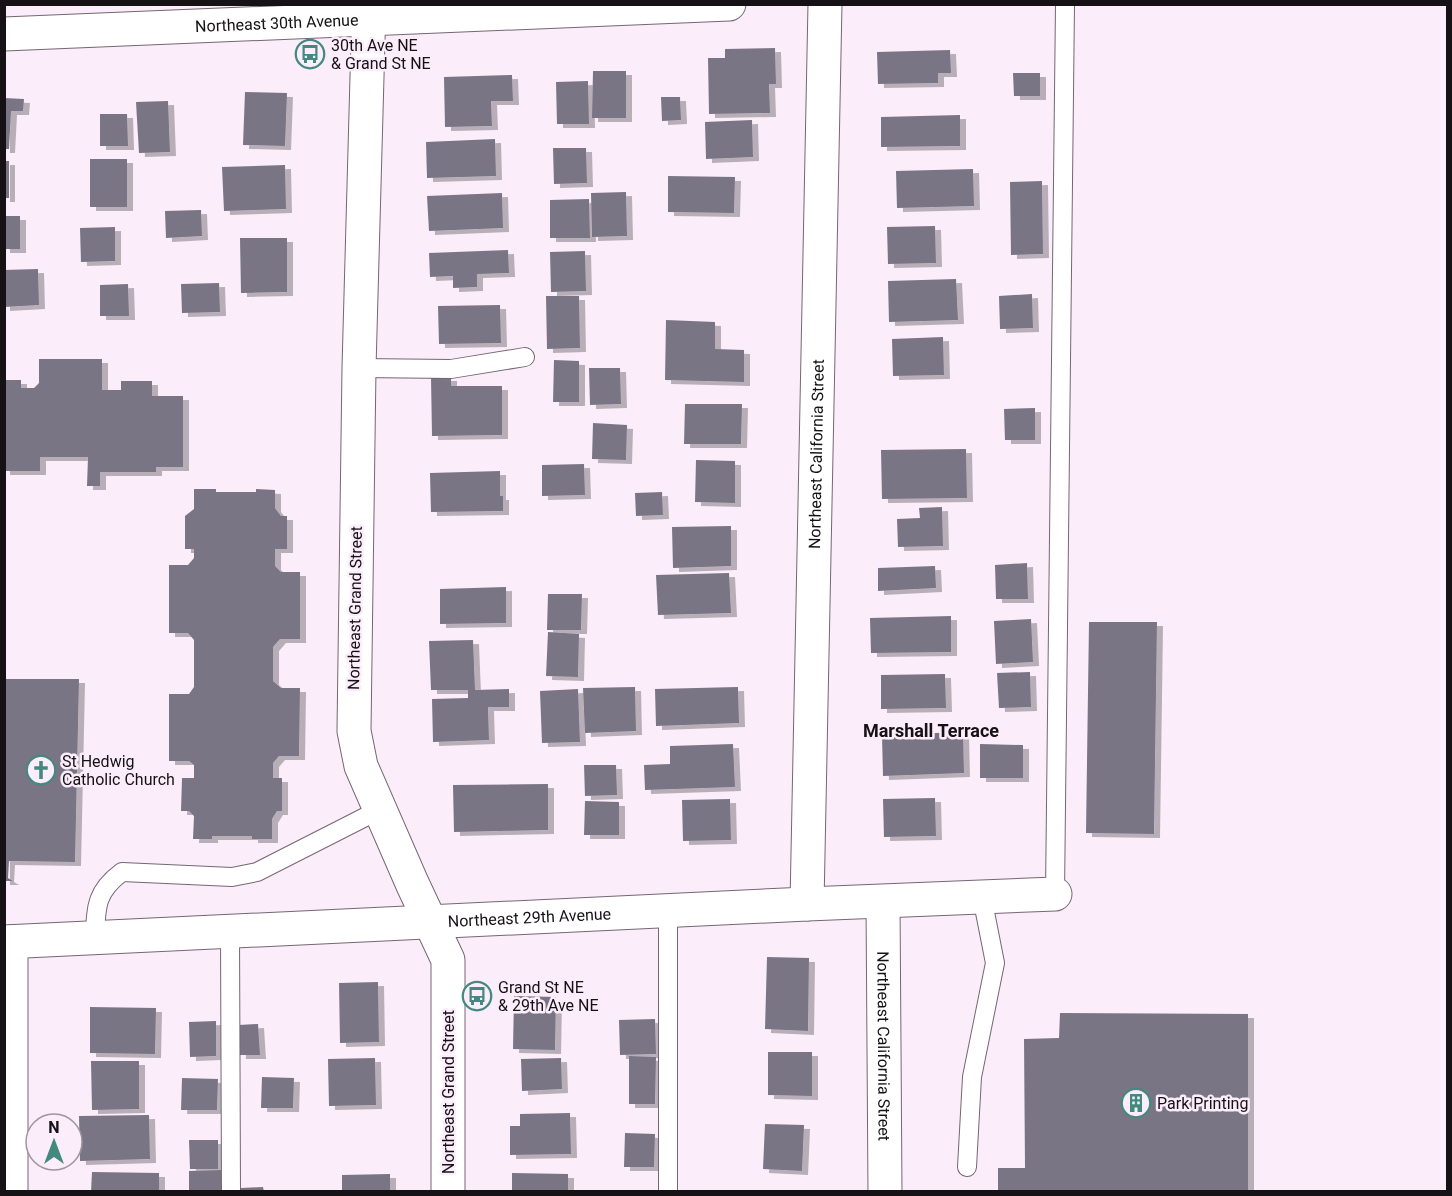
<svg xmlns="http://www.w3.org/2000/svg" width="1452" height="1196" font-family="Roboto,sans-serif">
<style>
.building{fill:#7a7584;filter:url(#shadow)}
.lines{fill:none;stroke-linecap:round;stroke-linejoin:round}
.service-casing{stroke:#746772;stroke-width:20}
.minor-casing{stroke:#746772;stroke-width:35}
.service{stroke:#fff;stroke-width:18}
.minor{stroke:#fff;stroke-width:33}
.labels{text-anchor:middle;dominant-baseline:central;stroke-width:5;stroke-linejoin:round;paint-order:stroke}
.street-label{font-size:16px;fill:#151115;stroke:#fbedfa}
.poi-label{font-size:16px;fill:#151115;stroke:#fbedfa;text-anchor:start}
.neighbourhood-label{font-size:18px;font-weight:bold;fill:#151115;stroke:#fbedfa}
</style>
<defs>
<filter id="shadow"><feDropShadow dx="6" dy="4" stdDeviation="0" flood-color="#0004"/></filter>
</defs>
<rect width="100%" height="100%" fill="#fbedfa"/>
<!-- building -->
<g class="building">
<path d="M775,48L776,84H769L770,113L709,114L708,58H725V49Z"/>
<path d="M950,50L951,73H938V83L878,84L877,52Z"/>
<path d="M593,71H626V118H592Z"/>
<path d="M1013,73H1040V96H1014Z"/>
<path d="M512,75L513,101H491L492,126L445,127L444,77Z"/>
<path d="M588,81L589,124H557L556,82Z"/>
<path d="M245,92L287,93L285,146L243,145Z"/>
<path d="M661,97H680L681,120L662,121Z"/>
<path d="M4,98L24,99L23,111H11L9,149H4Z"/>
<path d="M168,101L170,152L139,153L136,102Z"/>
<path d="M100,114H127L128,146H100Z"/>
<path d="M960,115V146L881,147V117Z"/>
<path d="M752,120L753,157L706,159L705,122Z"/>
<path d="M495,139L496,176L427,178L426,142Z"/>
<path d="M553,148H586L587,183L554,184Z"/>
<rect x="90" y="159" width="37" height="48"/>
<rect x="4" y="161" width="5" height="37"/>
<path d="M285,165L286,209L224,211L222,167Z"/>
<path d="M973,169L974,206L897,208L896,171Z"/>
<path d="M668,176L735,177L734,213L668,212Z"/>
<path d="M1042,181L1043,254L1011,255L1010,182Z"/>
<path d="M626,192L627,236L592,237L591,193Z"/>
<path d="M502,193L503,228L429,231L427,196Z"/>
<path d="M589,199L590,238H550V200Z"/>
<path d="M201,210L202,236L166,238L165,211Z"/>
<rect x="4" y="216" width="16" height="33"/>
<path d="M935,226L936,263L888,264L887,227Z"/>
<path d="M115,227V261L81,262L80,228Z"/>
<path d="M240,238H287V292L241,293Z"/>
<path d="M508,250L509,273L477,274V287L453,288V276L430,277L429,253Z"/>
<path d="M585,251L586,291L551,292L550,252Z"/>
<path d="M38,269L39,305L4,307V270Z"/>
<path d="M956,279L958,320L889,322L888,281Z"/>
<path d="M219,283L220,312L182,313L181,284Z"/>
<path d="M128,284L129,316H100V285Z"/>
<path d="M1032,294L1033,328L1000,329L999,296Z"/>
<path d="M546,296H579L580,348L547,349Z"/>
<path d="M500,305L501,343L439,344L438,306Z"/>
<path d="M666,320L715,322V349L744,350V382L665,380Z"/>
<path d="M943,337L944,375L893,376L892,339Z"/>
<path d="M39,359H102V390H121V381H152V396H183V467H156V472H100V486H87L88,457H40V471H4V380H21V388H34L39,383Z"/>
<path d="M554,360L579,361V402H553Z"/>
<path d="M589,368H620L621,404L590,405Z"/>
<path d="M431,377H451V386H502V435L432,436Z"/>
<path d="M685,404H742L741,444H684Z"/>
<path d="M1035,408V440H1005L1004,409Z"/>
<path d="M593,423L627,425L626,460L592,459Z"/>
<path d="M966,449L967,498L882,499L881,450Z"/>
<path d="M696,460L735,461V503L695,502Z"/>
<path d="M584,464L585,495L542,496V465Z"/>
<path d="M500,471V496H503V511L431,512L430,473Z"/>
<path d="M194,489H216V492H256V489L275,490V508L281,516H287V549H275V566L281,572H300V639H280L273,647V681L281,688H300L299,756H279L273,763V778H282V811H277L272,819V839H252V836H212V839H193L194,816L189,811H181L182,778H194V765L189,761H169V694H189L194,687V640L188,633H169V565H188L194,558V549H185V516L194,509Z"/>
<path d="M662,492L663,515L636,516L635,493Z"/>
<path d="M942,507L943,546L898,547L897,519L920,518L919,508Z"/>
<path d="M731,526V566L673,568L672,527Z"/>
<path d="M1027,563L1028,599H996L995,565Z"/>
<path d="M935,566L936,588L878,591V568Z"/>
<path d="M729,573L731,613L658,615L656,575Z"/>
<path d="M506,587V623L440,624V589Z"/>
<path d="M548,594H582L581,630H547Z"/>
<path d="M951,616V652L871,653L870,618Z"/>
<path d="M1031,619L1033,662L996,664L994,621Z"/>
<path d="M1089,622H1157L1154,834L1086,833Z"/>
<path d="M548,632L579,634L578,677L546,676Z"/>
<path d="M473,640L475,690L509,689V707H488L489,740L433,742L432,699L468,698V690H431L429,641Z"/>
<path d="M1030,672L1031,707L999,708L997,673Z"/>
<path d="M945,674L946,708L881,709V675Z"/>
<path d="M4,679H79L75,862L9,861L8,878L13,881H4Z"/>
<path d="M635,687L636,731L585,733L583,688Z"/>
<path d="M738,687L739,723L656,726L655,689Z"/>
<path d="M578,689L580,742L542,743L540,691Z"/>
<path d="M963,732L964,773L883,776L882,735Z"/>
<path d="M733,744L735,787L645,790L644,765L670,764V746Z"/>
<path d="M980,744L1023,745V778H980Z"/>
<path d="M584,765H616L617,795L585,796Z"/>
<path d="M548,784V830L454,832L453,785Z"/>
<path d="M935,798L936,836L884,837L883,799Z"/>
<path d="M730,799L731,840L683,841L682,800Z"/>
<path d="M585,801L619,802V835H584Z"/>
<path d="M767,957L809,958L808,1031L765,1029Z"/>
<path d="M378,982L379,1042L340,1043L339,983Z"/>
<path d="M514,996L556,997L555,1050L513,1049Z"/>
<path d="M90,1007L156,1008L155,1054L90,1053Z"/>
<path d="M1060,1013L1248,1014V1192H998V1168H1025L1024,1039L1059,1038Z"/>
<path d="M655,1019L656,1054L620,1055L619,1020Z"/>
<path d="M216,1021V1056L190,1057L189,1022Z"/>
<path d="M258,1024L260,1055H240L239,1025Z"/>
<path d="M768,1052H812V1096L768,1095Z"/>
<path d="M629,1056L656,1057L655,1104H629Z"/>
<path d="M375,1058L376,1105L329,1106L328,1059Z"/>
<path d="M561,1058L562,1089L522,1091L521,1059Z"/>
<path d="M91,1061H139V1109L92,1110Z"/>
<path d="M262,1077L294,1078L293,1108H261Z"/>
<path d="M182,1078L218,1079L217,1110H181Z"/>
<path d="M570,1113L571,1154L510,1155V1126H520V1114Z"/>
<path d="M149,1115L150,1159L80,1161L79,1116Z"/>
<path d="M765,1124L804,1125L802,1171L763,1169Z"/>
<path d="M625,1133L655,1134L654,1167H624Z"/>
<path d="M189,1140H218V1169H190Z"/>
<path d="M221,1170V1192H189V1171Z"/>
<path d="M92,1172L159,1173V1192H91Z"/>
<path d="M512,1173L568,1174V1192H512Z"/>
<path d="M390,1174V1192H342V1175Z"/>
<path d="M263,1187L264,1192H241V1188Z"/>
</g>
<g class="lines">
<!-- service casing -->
<g class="service-casing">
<g id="service">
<path d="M359,368L451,369L525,357"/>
<path d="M1055,894L1065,4"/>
<path d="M230,932L231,1192"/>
<path d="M95,939C96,908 95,892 122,872L232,877L257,872L379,810"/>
<path d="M967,1167L972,1077L995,963L982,897"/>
<path d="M668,1192V910"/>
</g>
</g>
<!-- minor casing -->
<g class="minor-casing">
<g id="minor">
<path d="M369,4L359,368L354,731L361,766L412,883L448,960V1192"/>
<path id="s1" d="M4,34L729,4"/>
<path id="s2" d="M883,902L885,1192"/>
<path id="s3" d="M807,904L825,4"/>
<path id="s4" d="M4,942L807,904L1055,894"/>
<path d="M11,1192V942"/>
</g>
</g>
<!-- service -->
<use href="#service" class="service"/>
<!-- minor -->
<use href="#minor" class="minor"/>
</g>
<!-- icons -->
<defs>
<g id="bus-ring" transform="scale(1.5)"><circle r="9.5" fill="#fbedfa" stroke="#448980" stroke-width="1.5"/><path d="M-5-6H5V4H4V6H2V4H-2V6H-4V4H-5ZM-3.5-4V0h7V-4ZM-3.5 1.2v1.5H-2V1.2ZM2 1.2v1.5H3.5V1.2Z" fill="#448980"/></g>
<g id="church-ring" transform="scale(1.5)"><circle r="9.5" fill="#fbedfa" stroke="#448980" stroke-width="1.5"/><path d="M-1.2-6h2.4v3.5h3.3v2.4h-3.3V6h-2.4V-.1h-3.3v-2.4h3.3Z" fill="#448980"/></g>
<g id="building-ring" transform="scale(1.5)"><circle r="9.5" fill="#fbedfa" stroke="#448980" stroke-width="1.5"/><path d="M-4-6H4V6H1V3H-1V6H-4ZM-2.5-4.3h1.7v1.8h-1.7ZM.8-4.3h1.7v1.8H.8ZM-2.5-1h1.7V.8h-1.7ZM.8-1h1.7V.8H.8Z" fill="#448980"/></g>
</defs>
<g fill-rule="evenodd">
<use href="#bus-ring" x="310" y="54"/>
<use href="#church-ring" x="41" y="770"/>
<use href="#bus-ring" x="477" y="996"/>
<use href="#building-ring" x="1136" y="1103"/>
</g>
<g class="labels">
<!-- street labels -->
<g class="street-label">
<text stroke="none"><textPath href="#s1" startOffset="273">Northeast 30th Avenue</textPath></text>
<text stroke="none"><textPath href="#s3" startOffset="450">Northeast California Street</textPath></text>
<text transform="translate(355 608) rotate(-89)">Northeast Grand Street</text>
<text stroke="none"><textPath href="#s4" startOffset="526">Northeast 29th Avenue</textPath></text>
<text stroke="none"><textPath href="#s2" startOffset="144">Northeast California Street</textPath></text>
<text transform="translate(448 1092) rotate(-90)">Northeast Grand Street</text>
</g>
<!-- poi labels -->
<g class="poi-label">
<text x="331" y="45">30th Ave NE<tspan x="331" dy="18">&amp; Grand St NE</tspan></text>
<text x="62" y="761">St Hedwig<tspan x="62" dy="18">Catholic Church</tspan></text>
<text x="498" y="987">Grand St NE<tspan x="498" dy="18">&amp; 29th Ave NE</tspan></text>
<text x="1157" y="1103">Park Printing</text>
</g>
<!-- neighbourhood labels -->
<g class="neighbourhood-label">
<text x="931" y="730">Marshall Terrace</text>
</g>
</g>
<!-- border -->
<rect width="1452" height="1196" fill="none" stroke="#151115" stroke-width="12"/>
<!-- north arrow -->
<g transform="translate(54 1142)"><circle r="28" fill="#fbedfa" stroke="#9f959e" stroke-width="1.5"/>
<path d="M0-4.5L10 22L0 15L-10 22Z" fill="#448980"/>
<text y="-9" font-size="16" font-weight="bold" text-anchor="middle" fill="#151115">N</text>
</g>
</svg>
